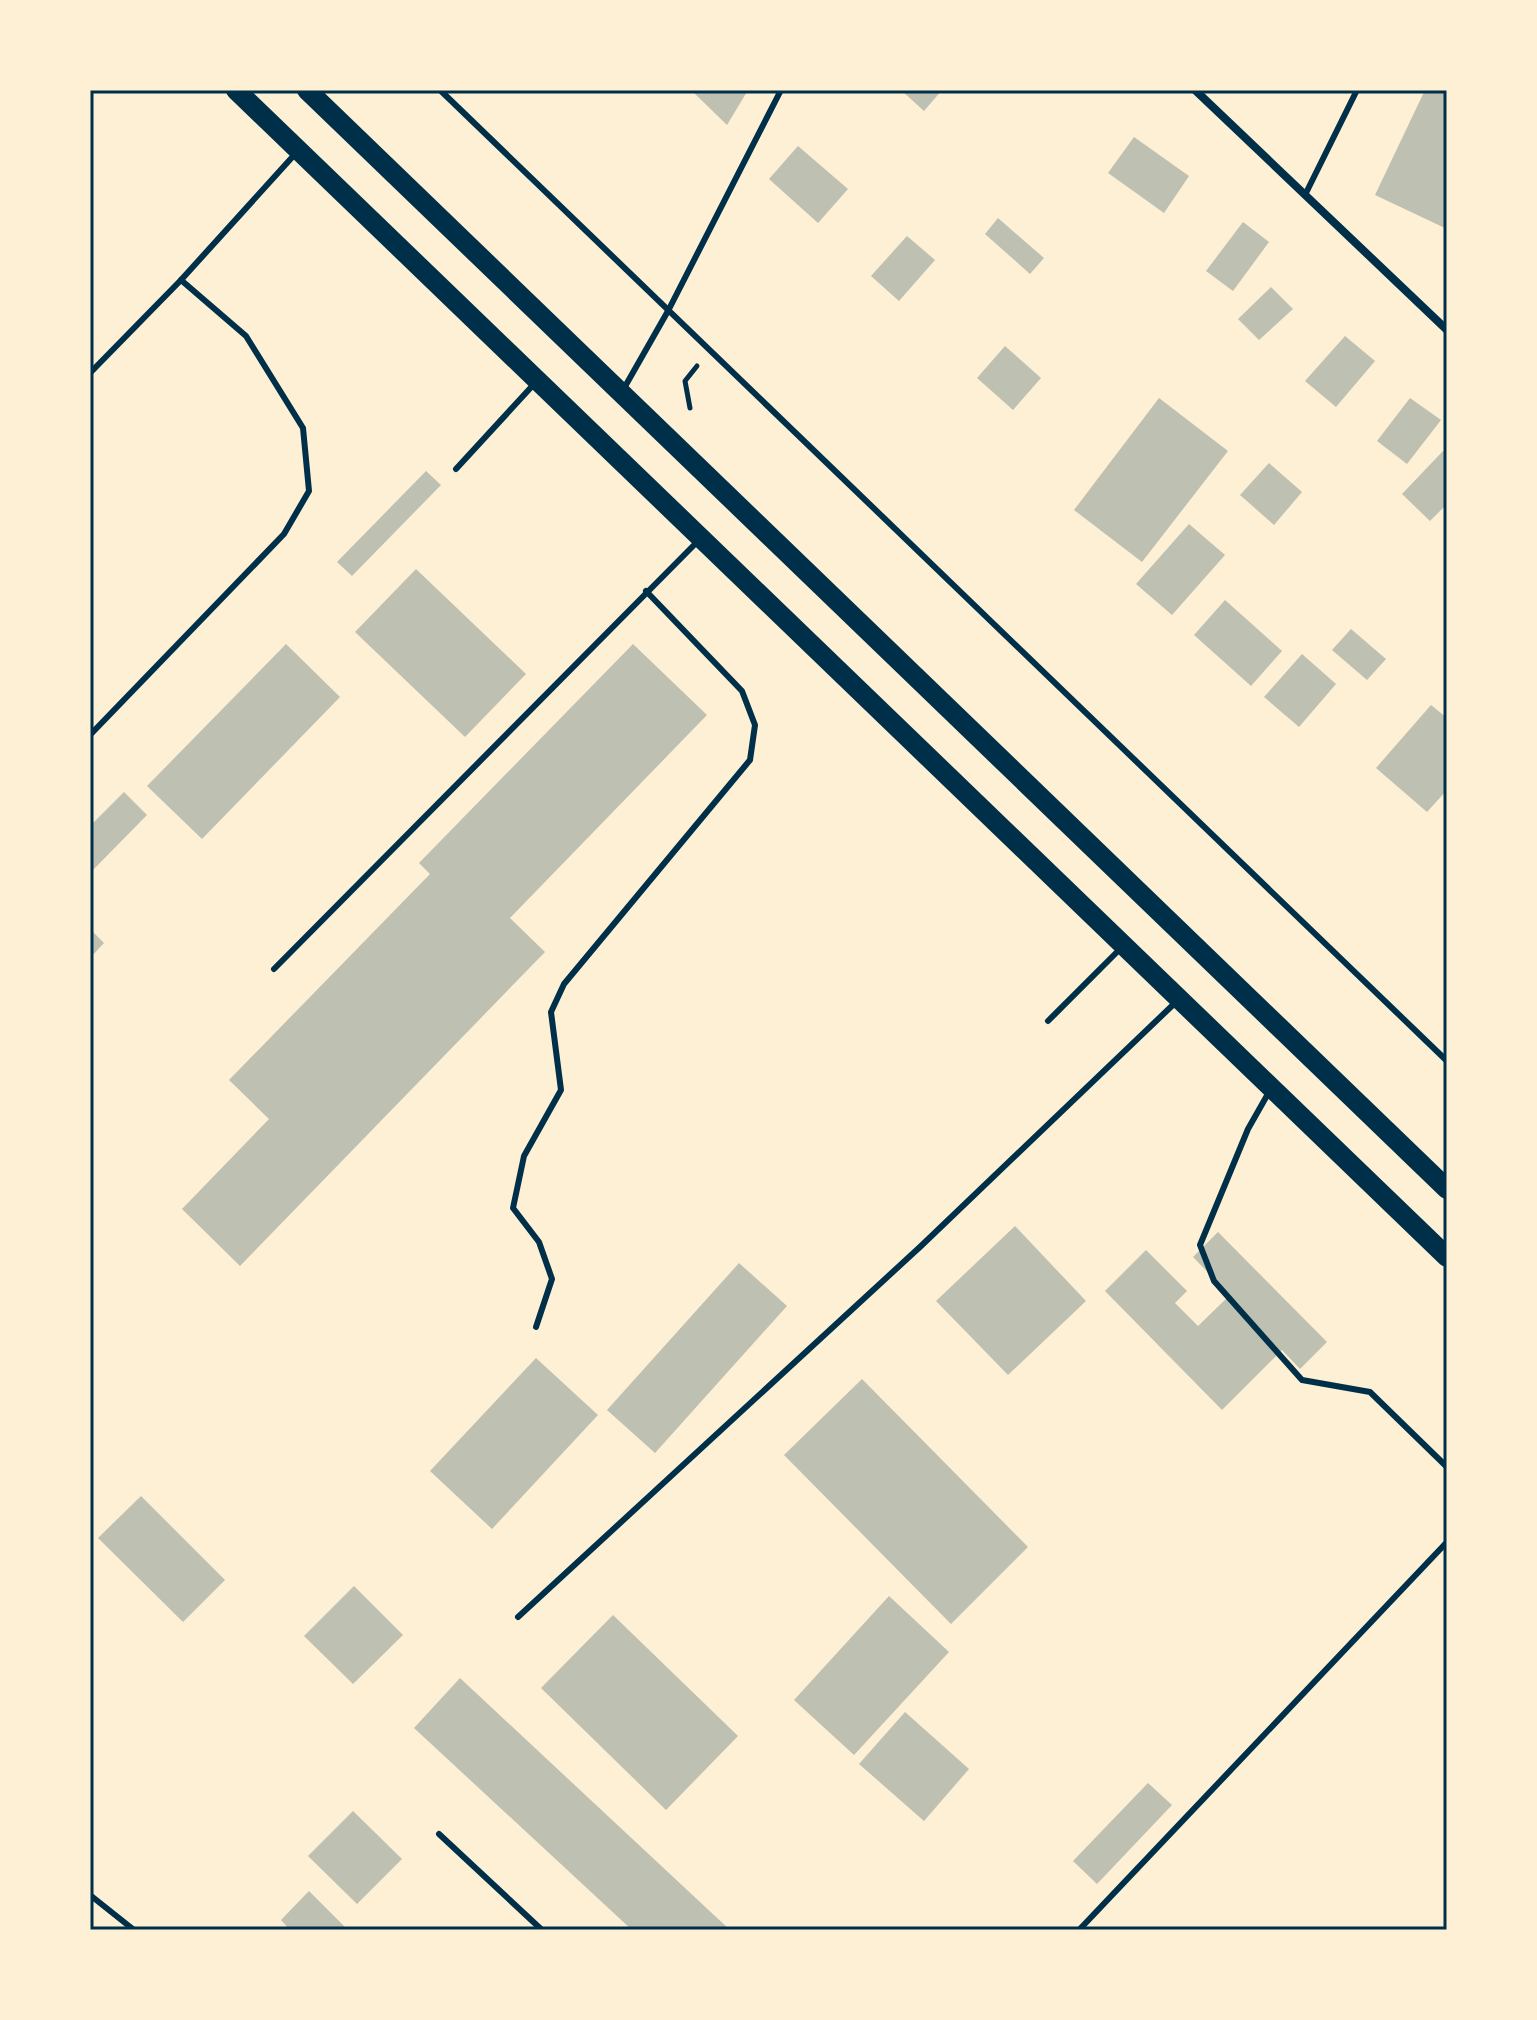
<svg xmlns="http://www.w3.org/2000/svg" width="1537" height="2020" font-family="'PT Sans',sans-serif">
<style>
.building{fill:#bec0b2}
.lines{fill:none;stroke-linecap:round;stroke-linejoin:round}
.path{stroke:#003049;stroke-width:5}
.service{stroke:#003049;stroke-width:6}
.minor{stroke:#003049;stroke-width:8}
.primary{stroke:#003049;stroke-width:20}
.neatline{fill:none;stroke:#003049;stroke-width:3}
</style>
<rect width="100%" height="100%" fill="#fdf0d5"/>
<!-- building -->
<g class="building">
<path d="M691,90H748L727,125Z"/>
<path d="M901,90H942L924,111Z"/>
<path d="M1425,90H1447V229L1375,195Z"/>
<path d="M1134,137L1189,176L1164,213L1108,173Z"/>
<path d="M798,146L848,189L818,223L769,179Z"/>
<path d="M998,218L1044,258L1030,274L985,234Z"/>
<path d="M1243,222L1269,242L1233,291L1206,271Z"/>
<path d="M907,236L935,260L899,301L871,276Z"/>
<path d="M1271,287L1293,309L1259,340L1238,319Z"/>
<path d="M1345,336L1375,361L1336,407L1305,381Z"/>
<path d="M1005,346L1041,378L1013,410L977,378Z"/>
<path d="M1159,398L1228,451L1142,562L1074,510Z"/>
<path d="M1410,398L1441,420L1407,464L1377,441Z"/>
<path d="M1443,451L1447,454V504L1430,521L1402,494Z"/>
<path d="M1269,463L1302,492L1274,525L1240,495Z"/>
<path d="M426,471L441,485L352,576L337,562Z"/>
<path d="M1189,524L1225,555L1172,615L1136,584Z"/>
<path d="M416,569L526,674L465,737L355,632Z"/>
<path d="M1225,600L1282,651L1251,686L1194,635Z"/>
<path d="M1351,629L1386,659L1367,680L1332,650Z"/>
<path d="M286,644L340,697L202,839L147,786Z"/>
<path d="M633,644L707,715L510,918L545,952L240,1266L182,1209L269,1119L229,1080L430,874L419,863Z"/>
<path d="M1302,654L1336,684L1299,727L1264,697Z"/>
<path d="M1431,705L1447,718V790L1427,812L1376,768Z"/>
<path d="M124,792L147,815L90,873V826Z"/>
<path d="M90,929L104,943L90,958Z"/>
<path d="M1015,1226L1086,1301L1008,1375L936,1301Z"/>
<path d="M1218,1232L1327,1342L1300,1369L1282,1350L1222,1410L1105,1291L1146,1250L1187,1291L1175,1303L1198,1326L1230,1295L1193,1257Z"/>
<path d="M739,1263L787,1306L655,1453L607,1410Z"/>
<path d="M536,1358L598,1415L492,1529L430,1471Z"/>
<path d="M862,1379L1028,1547L951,1624L784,1455Z"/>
<path d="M141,1496L225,1580L183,1622L98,1538Z"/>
<path d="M354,1586L403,1635L353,1684L304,1636Z"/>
<path d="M889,1596L949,1652L854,1755L794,1700Z"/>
<path d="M613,1615L738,1736L666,1810L541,1688Z"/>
<path d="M460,1678L730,1930H632L414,1728Z"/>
<path d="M905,1712L969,1769L924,1821L859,1764Z"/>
<path d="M1148,1783L1172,1805L1097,1884L1073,1861Z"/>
<path d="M353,1811L402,1859L357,1904L308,1856Z"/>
<path d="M309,1891L348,1930H290L281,1920Z"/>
</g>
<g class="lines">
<!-- path -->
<path class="path" d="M690,408L685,381L697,366"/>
<!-- service -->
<g class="service">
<path d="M440,90L1447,1061"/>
<path d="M1305,195L1357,90"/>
<path d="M90,373L181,280L296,153"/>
<path d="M623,390L668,311L781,90"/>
<path d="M456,469L535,383"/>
<path d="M90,735L284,534L309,491L303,428L246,336L181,280"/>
<path d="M274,969L699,540"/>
<path d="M1048,1021L1121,948"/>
<path d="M1269,1092L1248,1129L1200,1245L1214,1281L1302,1380L1370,1392L1447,1467"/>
<path d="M536,1327L552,1279L539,1242L513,1208L524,1156L561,1090L551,1012L564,984L750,760L755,725L742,691L646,591"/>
<path d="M518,1617L921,1246L1176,1002"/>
<path d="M439,1834L542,1930"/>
<path d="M90,1895L134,1930"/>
<path d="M1079,1930L1447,1542"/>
</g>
<!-- minor -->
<path class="minor" d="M1195,90L1447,330"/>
<!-- primary -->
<g class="primary">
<path d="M236,90L1447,1257"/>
<path d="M307,90L1447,1189"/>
</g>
</g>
<!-- border -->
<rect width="1537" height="2020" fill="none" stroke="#fdf0d5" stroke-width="184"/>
<rect x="92" y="92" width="1353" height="1836" class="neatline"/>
</svg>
